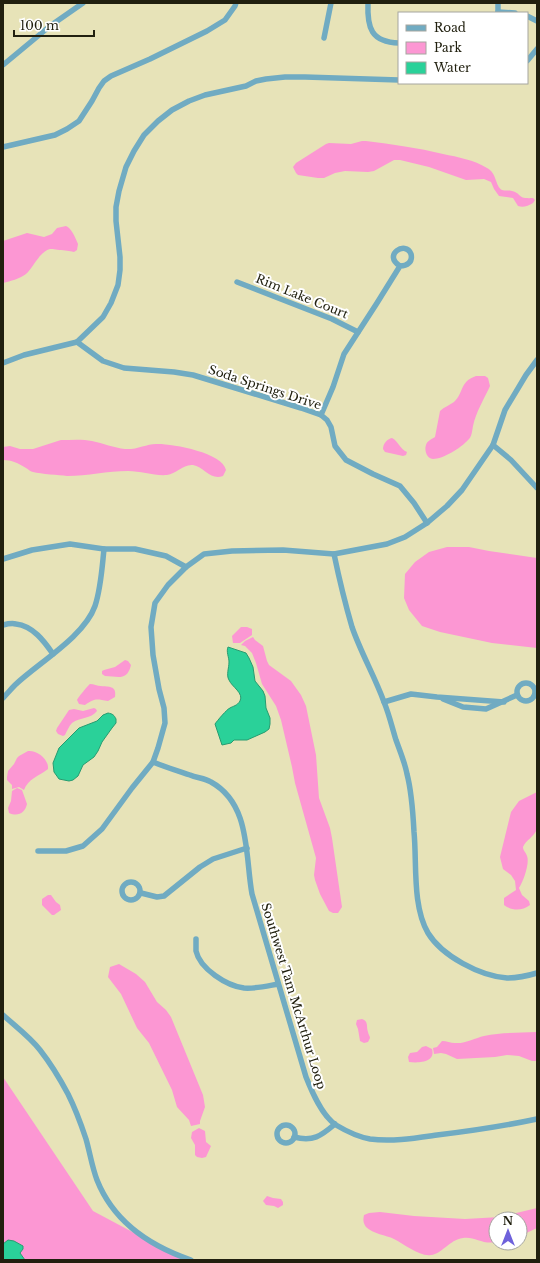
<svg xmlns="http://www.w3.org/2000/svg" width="540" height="1263" font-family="'Libre Baskerville',serif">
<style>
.green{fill:#fc97d3}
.water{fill:#2ad199;stroke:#279c70}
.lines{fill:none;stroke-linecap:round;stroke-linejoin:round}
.minor{stroke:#70abc2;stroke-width:5.5}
.labels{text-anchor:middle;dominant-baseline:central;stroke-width:4;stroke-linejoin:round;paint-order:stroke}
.street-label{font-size:12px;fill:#21200f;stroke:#fff}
</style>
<rect width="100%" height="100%" fill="#e7e3b8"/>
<!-- green -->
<g class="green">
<path d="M362,141H366C392,144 418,148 443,154C458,157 474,160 487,168C497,173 495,186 502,190C505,191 508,190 512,191C523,194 516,199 533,198L535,200L533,203C528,206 523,208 518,206L513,198L499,196L494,189L491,182L484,179L466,180L429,167L400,160H394L374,171L368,172L345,171L335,173L324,178H318L298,175L296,173L293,167L296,163L326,144L329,143L351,144Z"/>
<path d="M66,226C72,229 75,237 78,244L77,250L74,252C70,251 52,249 50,249C39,252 34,267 26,274C19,279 11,281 3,283V241L27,233L44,237L52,234L57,228Z"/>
<path d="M476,376H485L488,378L490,386C484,399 476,412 473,426C472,431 472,437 468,440C461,448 443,459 433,459C427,459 424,450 426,445C427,441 432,439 435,437L440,411C444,407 450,405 454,402C464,393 459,382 476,376Z"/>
<path d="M392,438C398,441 400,449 407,452L406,455L403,456L385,452L383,449C383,444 387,439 392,438Z"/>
<path d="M61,440C71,440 83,439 92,441C103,443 114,448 125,449C137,450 148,443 158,444C174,444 223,453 226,470L223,476C211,481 204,467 193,465C183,464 176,474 167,475C154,476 141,471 128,471C107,471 88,476 67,476C59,475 41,474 33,472C31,472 28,469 26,468C18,463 12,460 3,460V447L10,446L20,449H33Z"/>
<path d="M447,547H469L489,551L537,558V648L492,643L440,632L422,626L409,610L404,598L405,574L415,562L429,552Z"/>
<path d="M241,627H247L252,629V635L240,643H233L232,636Z"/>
<path d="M253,637L255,640L263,646L267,661L269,665L291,681L301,695L306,706L316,755L319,798L330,828L332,838L342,907L338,913H333L329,911L320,894L315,880L314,875L316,858L295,783L292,767L281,720L276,706L262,684L256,663L252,653L245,646L241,645L245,641Z"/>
<path d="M125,660L128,661L131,665C127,682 117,676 105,676L102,674V671L104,670L115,667Z"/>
<path d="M90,684C94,684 97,686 101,686C108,687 117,685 115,697L108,701C96,699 95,698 85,705L79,704L77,700C78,698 88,685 90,684Z"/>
<path d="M94,708L96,709L97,711C91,719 80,717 72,723C69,726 67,731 65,735L63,736L58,734L56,731L57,728L69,710L74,709L83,711Z"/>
<path d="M28,751C37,750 49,759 48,769C39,776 28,779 24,790L19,787L12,789V785L7,780V777L8,771L14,764L17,758L19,756Z"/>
<path d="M17,788L22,790L27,804C25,813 18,817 9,813L8,808L11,801L12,791Z"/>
<path d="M537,792V829C534,837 526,840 523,847C523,851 526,852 527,856C530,863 523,882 519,888L522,895L529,901L530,905C522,911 512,911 504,905V898L516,890L515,881L511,875L503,869L500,857L511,812L519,801Z"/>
<path d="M48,895H51L56,902L60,905L61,910L54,915H52L42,905V899Z"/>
<path d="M119,964L136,974L145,982L157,1002L166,1010L171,1017L203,1095L205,1107L200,1121V1124L191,1126L189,1120L177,1107L172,1090L149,1043L137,1028L121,994L108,977L110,967Z"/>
<path d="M362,1019C369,1021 366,1027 368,1032C368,1034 370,1036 370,1038L368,1042L364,1043L360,1041L358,1029L356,1024L357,1020Z"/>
<path d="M537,1032V1061H532L519,1056L507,1055L495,1057L457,1059L446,1054L441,1053L434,1054L433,1048L437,1047L442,1041C447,1041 450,1043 455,1043C465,1044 475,1038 484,1036C502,1032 519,1033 537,1032Z"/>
<path d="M426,1046L432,1049C436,1063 418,1063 409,1062L408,1057L410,1053L417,1052L422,1047Z"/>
<path d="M3,1077L93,1211L185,1260H3Z"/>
<path d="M199,1128L205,1131L206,1142L211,1146L206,1157L202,1158L197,1157L195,1155V1145L191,1138L192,1132Z"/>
<path d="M267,1196L273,1198L281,1199L283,1202V1205L278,1208L274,1206L266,1205L263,1201Z"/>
<path d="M537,1208V1228L520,1236V1219H496V1242C483,1245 474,1236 463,1238C449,1240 442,1254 431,1255C420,1257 404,1244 394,1239C386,1235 373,1234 366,1227C363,1223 363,1220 364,1215L369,1213L380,1212L414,1216L465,1219L500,1217Z"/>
</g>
<!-- water -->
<g class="water">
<path d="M228,647L246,653L249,658L253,667L255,681L263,691L265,696L266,708L270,718V724L269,729L265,732L247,740H234L231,743L222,745L215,724C217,721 227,709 230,708C233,706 237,706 240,701C244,693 232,687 229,680C226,675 229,668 229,662C229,657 226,652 228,647Z"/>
<path d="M108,713C113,714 114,715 116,719V723L112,728L102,742L98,751L94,757L83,765L78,776L73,780L69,781L59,779L54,772L53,763L59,748L79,728L97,721L103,715Z"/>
<path d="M8,1240L14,1241L23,1246V1249L20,1253L25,1260H4L3,1259V1244Z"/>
</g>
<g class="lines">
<!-- minor -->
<g class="minor">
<path d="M368,3C367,28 371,42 399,43"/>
<path d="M498,12L515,13"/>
<path d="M498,13V3"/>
<path d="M527,16L537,21"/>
<path d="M324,38L331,3"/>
<path d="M527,61L537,49"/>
<path d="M3,65L50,26L83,3"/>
<path d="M3,147L55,135L67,129L79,121L92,101L99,88L104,81L111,76L150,59L207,31L225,20L235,6L236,3"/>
<path d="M237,282L332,319L358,332"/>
<path d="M77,342L103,361L124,368L174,372L193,375L301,408L321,415L327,420L331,427L335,446L346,460L373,474L400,486L414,503L427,523"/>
<path d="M3,363L24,355L77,342L103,317L111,303L118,285L120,270V257L116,221V207L119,191L126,167L134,151L144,135L158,121L172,110L189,101L205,95L246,86L256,81L266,79L285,77H305L399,80"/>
<path d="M321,415L333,387L344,354L377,303L400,266C382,255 406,240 411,254C413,262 407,266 400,266"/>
<path d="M493,445L511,460L537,488"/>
<path d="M334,554C339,578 345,603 352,627C361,653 375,677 384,702C389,714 392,727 396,740C400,751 405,763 407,774C412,793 413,813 414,832C417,862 412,906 428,933C442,956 480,976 507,978C517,978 527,976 537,973"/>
<path d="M3,559L32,550L70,544L104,549H135L166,556L186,567"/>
<path d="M3,625C7,624 12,623 16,624C33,626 44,641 53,654"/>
<circle cx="526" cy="692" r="9"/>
<path d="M3,698C7,694 11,689 15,685C38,663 84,637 95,606C101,588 102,568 104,549"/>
<path d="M443,699L463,707L486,709L517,695"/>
<path d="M384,702L411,694L437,697L504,702"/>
<path d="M153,762C165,767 178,771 190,775C197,778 205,778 211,782C251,804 245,856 252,894L306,1077C312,1092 322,1116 336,1125C346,1131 359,1137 370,1139C392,1142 416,1138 437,1135C471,1131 504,1126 537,1119"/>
<path d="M38,851H66L83,846L102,829L132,788L153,762L158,748L165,723L164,708L159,689L153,655L151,627L155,603L168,585L186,567L204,554L232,551L283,550L334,554L387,544L405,537L427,523L447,506L462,490L493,445L505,410L526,375L537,360"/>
<circle cx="131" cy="891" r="9"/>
<path d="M141,893L157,897L164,896L200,867L213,859L247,848"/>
<path d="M196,939C196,943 196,947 196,951C200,969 227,986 244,988C255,989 267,986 278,984"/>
<path d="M3,1015C15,1026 30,1037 40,1050C51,1064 60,1079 68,1094C75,1108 81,1124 86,1139C90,1153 92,1167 97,1180C114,1223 150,1246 191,1260"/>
<circle cx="286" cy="1134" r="9"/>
<path d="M294,1137C313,1142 321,1136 335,1124"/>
</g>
</g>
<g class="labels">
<!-- street labels -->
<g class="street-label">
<text transform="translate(302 296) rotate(22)">Rim Lake Court</text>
<text transform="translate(265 387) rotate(18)">Soda Springs Drive</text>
<text transform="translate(294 996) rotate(73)">Southwest Tam McArthur Loop</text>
</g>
</g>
<!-- border -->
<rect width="540" height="1263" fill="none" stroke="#21200f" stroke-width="8"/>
<!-- legend -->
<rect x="398" y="12" width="130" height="72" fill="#ffffff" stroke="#a6a69f"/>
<rect x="406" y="25" width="20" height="6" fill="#70abc2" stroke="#a6a69f"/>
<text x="434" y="32" font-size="12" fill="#21200f">Road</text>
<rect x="406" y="42" width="20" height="12" fill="#fc97d3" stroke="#a6a69f"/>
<text x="434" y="52" font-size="12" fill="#21200f">Park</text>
<rect x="406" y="62" width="20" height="12" fill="#2ad199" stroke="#a6a69f"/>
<text x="434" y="72" font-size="12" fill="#21200f">Water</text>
<!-- north arrow -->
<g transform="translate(508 1231)"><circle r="19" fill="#ffffff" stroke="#a6a69f"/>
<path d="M0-3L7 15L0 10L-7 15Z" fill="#6e61db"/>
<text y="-6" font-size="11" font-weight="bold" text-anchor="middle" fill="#21200f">N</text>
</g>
<!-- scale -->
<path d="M14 30v6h80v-6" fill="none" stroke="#21200f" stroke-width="2"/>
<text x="20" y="30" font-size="12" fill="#21200f" stroke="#ffffff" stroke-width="3" paint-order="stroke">100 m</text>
</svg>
